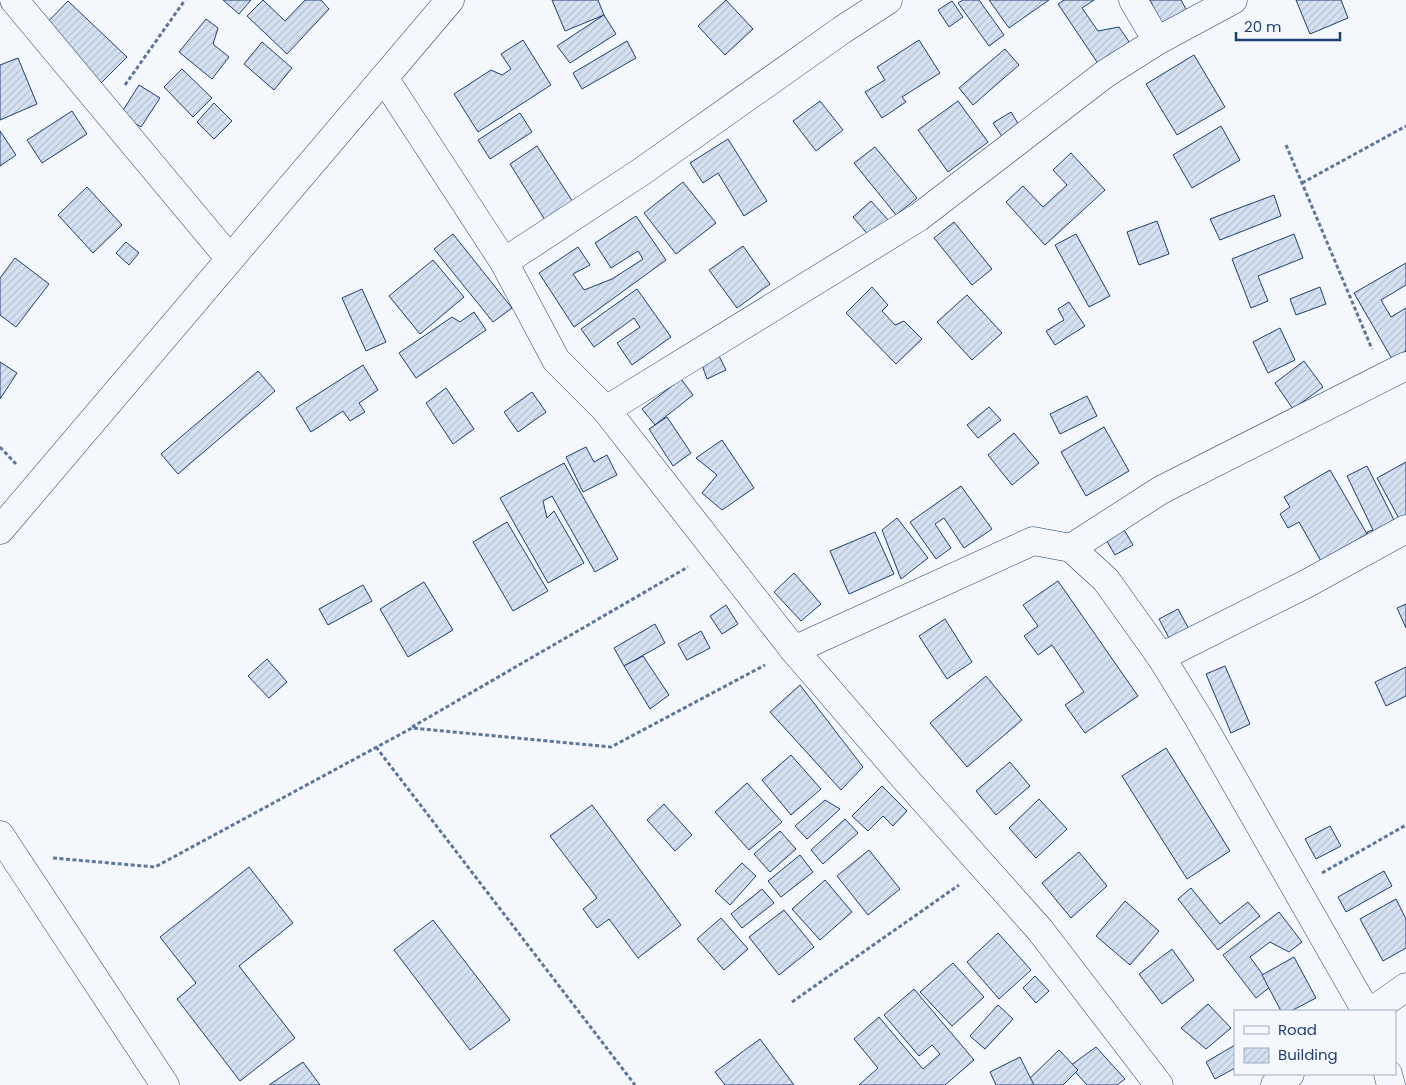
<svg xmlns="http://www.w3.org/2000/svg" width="1406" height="1085" font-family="Poppins,sans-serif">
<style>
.building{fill:url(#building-hatch);stroke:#1d3f73}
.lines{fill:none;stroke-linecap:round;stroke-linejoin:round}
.minor-casing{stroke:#1d3f73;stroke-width:29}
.tertiary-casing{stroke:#1d3f73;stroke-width:29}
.secondary-casing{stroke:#1d3f73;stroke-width:29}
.path{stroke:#5e769c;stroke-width:3;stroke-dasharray:4 2.5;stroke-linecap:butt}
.minor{stroke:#f4f7fb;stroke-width:28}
.tertiary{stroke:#f4f7fb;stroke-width:28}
.secondary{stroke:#f4f7fb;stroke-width:28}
</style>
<defs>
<pattern id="building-hatch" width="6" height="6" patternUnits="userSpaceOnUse" patternTransform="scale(1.25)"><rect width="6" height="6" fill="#d5e0f0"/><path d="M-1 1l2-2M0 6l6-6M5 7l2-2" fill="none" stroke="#b6c1d1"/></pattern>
</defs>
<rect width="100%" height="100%" fill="#f4f7fb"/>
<!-- building -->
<g class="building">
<path d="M223,0H251L239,14Z"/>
<path d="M263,0L285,21L305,0H321L329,9L287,54L247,16Z"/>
<path d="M552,0H598L604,15L565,31Z"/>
<path d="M726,0L753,29L725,55L698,26Z"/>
<path d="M963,0H979L1004,35L989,46L958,3Z"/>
<path d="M989,0H1049L1009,28Z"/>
<path d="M1064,0H1094L1082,8L1098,31L1119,27L1136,52L1105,74L1058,4Z"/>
<path d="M1150,0H1181L1191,18L1165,31Z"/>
<path d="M1296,0H1341L1348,18L1310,34Z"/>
<path d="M68,1L127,57L101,83L42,28Z"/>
<path d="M952,1L963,17L949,27L938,10Z"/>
<path d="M604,15L616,34L570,63L557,46Z"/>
<path d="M206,19L218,28L213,44L229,57L212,79L179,52Z"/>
<path d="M523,40L551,85L478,132L454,94L491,70L502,75L511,69L501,54Z"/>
<path d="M919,40L940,73L902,97L906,102L882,118L865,92L885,80L877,67Z"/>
<path d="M627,41L636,58L582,89L573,73Z"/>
<path d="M262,42L292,68L274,90L244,64Z"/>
<path d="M1005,49L1019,65L973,105L959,88Z"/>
<path d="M1194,55L1225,107L1177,135L1146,84Z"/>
<path d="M18,58L37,104L0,120V65Z"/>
<path d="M182,69L212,98L193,117L164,87Z"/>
<path d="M139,85L160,98L141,127L120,115Z"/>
<path d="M820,101L843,130L816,151L793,121Z"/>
<path d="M958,101L988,142L948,172L918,130Z"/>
<path d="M214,103L232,121L214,139L197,122Z"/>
<path d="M72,111L87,134L42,163L27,140Z"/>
<path d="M1011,112L1022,130L1005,141L993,123Z"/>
<path d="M520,113L532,132L490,159L478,140Z"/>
<path d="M1221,126L1240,160L1192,188L1173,155Z"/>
<path d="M0,131L16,155L0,166Z"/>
<path d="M728,139L767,201L744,216L718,173L703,183L690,163Z"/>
<path d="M537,146L573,202L545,220L510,164Z"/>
<path d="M875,147L917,198L896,215L854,163Z"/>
<path d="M1071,153L1105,190L1045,245L1006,202L1023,186L1043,207L1067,185L1053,170Z"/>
<path d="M683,182L716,223L676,254L644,213Z"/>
<path d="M87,187L122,225L93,253L58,215Z"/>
<path d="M1274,195L1281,216L1220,240L1210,219Z"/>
<path d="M871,201L890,222L871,238L853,217Z"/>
<path d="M636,216L666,260L574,327L539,273L578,247L590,265L573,274L584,290L612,279L643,259L638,251L611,268L595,243Z"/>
<path d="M1157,221L1169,254L1139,265L1127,232Z"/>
<path d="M954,222L992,269L972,285L934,238Z"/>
<path d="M453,234L512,308L493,322L434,249Z"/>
<path d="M1076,234L1110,296L1089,307L1055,245Z"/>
<path d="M1294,234L1303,258L1258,276L1268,301L1251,308L1232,259Z"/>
<path d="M126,242L139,253L129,265L116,253Z"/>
<path d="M743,246L770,284L737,308L709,270Z"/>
<path d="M15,258L49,284L16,327L0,315V278Z"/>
<path d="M433,260L464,297L420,334L389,296Z"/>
<path d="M1406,263V285L1381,300L1391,317L1406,308V351L1392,359L1354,293Z"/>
<path d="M872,287L888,305L882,311L895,325L904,321L922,339L896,364L846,313Z"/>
<path d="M1320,287L1326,304L1296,315L1290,299Z"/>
<path d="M362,289L386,342L366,351L342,298Z"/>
<path d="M637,289L671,337L632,365L617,343L640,327L634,318L594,347L581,329Z"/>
<path d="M967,295L1002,333L972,360L937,322Z"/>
<path d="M1069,302L1085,326L1055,345L1046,331L1064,320L1058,309Z"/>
<path d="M474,312L486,330L416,378L399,353L452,317L460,322Z"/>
<path d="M1280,328L1295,360L1268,373L1253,342Z"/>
<path d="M719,356L726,370L707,379L702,365Z"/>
<path d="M1304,361L1323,387L1293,409L1275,383Z"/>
<path d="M0,362L17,373L0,399Z"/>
<path d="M363,365L378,390L359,403L365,412L350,421L343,411L311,432L296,408Z"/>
<path d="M258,371L275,391L178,474L161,454Z"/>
<path d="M681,379L693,395L655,425L642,409Z"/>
<path d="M446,388L474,429L453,444L426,403Z"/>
<path d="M532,392L546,412L518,432L504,412Z"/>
<path d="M1087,396L1097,416L1060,434L1050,414Z"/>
<path d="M989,407L1001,420L978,438L967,425Z"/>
<path d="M667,417L691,453L673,466L649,429Z"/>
<path d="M1104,427L1129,471L1086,496L1061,452Z"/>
<path d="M1014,433L1039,463L1012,485L988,455Z"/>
<path d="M722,440L754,488L722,510L702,493L717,475L696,458Z"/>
<path d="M586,447L594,462L607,455L617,475L583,492L566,457Z"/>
<path d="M1406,462V525L1403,526L1377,478Z"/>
<path d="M564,463L618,559L595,572L552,496L543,501L547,518L554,511L584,563L548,583L500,498Z"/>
<path d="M1367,466L1399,530L1372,543L1367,532L1373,530L1347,476Z"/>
<path d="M1330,470L1367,534L1321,561L1299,522L1288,528L1280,514L1290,507L1284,497Z"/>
<path d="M961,486L992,529L964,548L944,518L935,524L951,548L936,559L910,522Z"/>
<path d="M897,518L928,558L901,579L882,530Z"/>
<path d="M507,522L548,591L513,611L473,542Z"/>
<path d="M1123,528L1133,545L1115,555L1105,538Z"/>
<path d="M875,532L894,574L849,594L830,551Z"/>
<path d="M794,573L821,604L801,621L774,592Z"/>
<path d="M1058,581L1138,696L1085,733L1065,705L1084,692L1052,645L1038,655L1024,636L1038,626L1023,605Z"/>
<path d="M424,582L453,630L408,657L380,609Z"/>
<path d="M363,585L372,601L328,625L319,609Z"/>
<path d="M1406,604V628L1397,608Z"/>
<path d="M726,605L738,624L722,634L710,616Z"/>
<path d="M1178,609L1190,631L1171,642L1159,619Z"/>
<path d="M945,619L972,662L947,679L919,636Z"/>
<path d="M655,624L665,643L624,666L614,648Z"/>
<path d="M701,631L710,648L687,660L678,644Z"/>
<path d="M643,656L669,695L650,709L624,666Z"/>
<path d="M267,659L287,682L269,698L248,676Z"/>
<path d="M1225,666L1250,724L1231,733L1206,674Z"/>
<path d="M1406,667V696L1386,706L1375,682Z"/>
<path d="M986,676L1022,720L967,767L930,723Z"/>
<path d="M800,685L863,767L841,790L770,712Z"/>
<path d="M1166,748L1230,851L1187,879L1122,776Z"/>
<path d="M791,755L821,789L791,815L762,780Z"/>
<path d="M1010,762L1030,786L996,815L976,791Z"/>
<path d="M747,783L782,822L749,850L715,812Z"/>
<path d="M882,786L907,811L893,826L883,816L868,831L852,816Z"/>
<path d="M1039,799L1067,829L1036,858L1009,828Z"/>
<path d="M825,800L840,809L807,839L795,826Z"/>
<path d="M664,804L692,835L675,851L647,820Z"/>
<path d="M592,805L681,925L638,958L609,919L597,928L583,909L597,898L550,836Z"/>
<path d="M845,819L858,833L823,864L811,850Z"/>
<path d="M1330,826L1341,846L1316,859L1305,839Z"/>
<path d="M780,831L796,849L770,872L754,854Z"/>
<path d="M869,850L900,889L868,915L837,876Z"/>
<path d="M1079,852L1107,886L1071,918L1042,883Z"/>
<path d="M800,855L813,872L781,897L768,881Z"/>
<path d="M742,863L756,876L730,905L715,891Z"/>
<path d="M249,867L293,923L239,966L295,1038L240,1081L177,999L196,983L160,937Z"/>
<path d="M1384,871L1392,886L1346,912L1338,897Z"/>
<path d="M825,880L852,912L820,940L792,909Z"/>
<path d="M1191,888L1220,924L1248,902L1260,916L1218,950L1178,899Z"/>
<path d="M762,889L774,903L742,928L731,914Z"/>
<path d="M1396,899L1406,919V948L1383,961L1360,919Z"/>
<path d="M1125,901L1159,931L1130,965L1096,936Z"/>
<path d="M784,910L814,947L779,975L749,937Z"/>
<path d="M1279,912L1302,942L1289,952L1270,942L1250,957L1271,986L1256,998L1223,955Z"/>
<path d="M721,918L748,949L724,970L697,939Z"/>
<path d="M433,920L510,1020L470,1050L394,950Z"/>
<path d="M998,933L1031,970L999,999L967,962Z"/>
<path d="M1172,949L1194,980L1162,1004L1139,974Z"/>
<path d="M1294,957L1316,998L1291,1011H1281L1262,975Z"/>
<path d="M953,963L984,997L952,1026L920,992Z"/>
<path d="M1035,976L1049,991L1036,1003L1023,988Z"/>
<path d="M914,989L974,1060L945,1085H859L878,1068L854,1039L879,1017L923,1069L940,1054L932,1045L919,1056L884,1015Z"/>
<path d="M1208,1004L1231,1028L1206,1049L1181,1028Z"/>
<path d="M998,1005L1013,1019L985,1049L970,1036Z"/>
<path d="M760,1039L794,1085H725L715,1072Z"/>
<path d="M1235,1045V1068L1215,1079L1206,1062Z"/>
<path d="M1096,1047L1125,1079L1117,1085H1087L1070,1066Z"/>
<path d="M1059,1050L1078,1070L1063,1085H1023Z"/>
<path d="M1020,1057L1034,1085H996L990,1072Z"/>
<path d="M303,1062L320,1085H269Z"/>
</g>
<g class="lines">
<!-- minor casing -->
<g class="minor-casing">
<g id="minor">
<path d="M14,0L230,259"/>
<path d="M1133,0L1157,41"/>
<path d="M384,78L504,262L641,172L842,30L888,0"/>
<path d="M504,262L556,360L606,410L919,217L1105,74L1157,41L1233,0"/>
<path d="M606,410L794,650L901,774L1040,930L1159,1085"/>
<path d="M1071,548L1161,490L1406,366"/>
<path d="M794,650L1033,541L1071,548L1106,580L1161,657L1199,719L1366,1011"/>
<path d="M1161,657L1306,584L1406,529"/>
<path d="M1372,1011L1406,987"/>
<path d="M1388,1074L1391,1085"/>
<path d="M1275,1085L1290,1074"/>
</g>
</g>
<!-- tertiary casing -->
<g class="tertiary-casing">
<path id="tertiary" d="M0,835L165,1085"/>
</g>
<!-- secondary casing -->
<g class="secondary-casing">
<path id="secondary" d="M0,530L450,0"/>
</g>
<!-- path -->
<g class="path">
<path d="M125,85L185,0"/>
<path d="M1286,145L1372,349"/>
<path d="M1302,183L1406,126"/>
<path d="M0,447L16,464"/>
<path d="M412,727L688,567"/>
<path d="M376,747L635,1085"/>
<path d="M53,858L155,867L412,728L611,747L765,665"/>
<path d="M1322,873L1406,825"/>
<path d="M792,1002L959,885"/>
</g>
<!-- minor -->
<use href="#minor" class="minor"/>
<!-- tertiary -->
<use href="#tertiary" class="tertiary"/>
<!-- secondary -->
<use href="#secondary" class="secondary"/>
</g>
<!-- legend -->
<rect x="1234" y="1010" width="162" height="65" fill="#f4f7fb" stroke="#9eadc5"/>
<rect x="1244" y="1026" width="25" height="8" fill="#f4f7fb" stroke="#9eadc5"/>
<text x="1278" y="1035" font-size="15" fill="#1d3f73">Road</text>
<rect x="1244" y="1048" width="25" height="15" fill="url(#building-hatch)" stroke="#9eadc5"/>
<text x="1278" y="1060" font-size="15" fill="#1d3f73">Building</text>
<!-- scale -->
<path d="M1236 32v8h104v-8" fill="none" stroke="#1d3f73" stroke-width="2.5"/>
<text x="1244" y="32" font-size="15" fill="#1d3f73" stroke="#f4f7fb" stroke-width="4" paint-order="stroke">20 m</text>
</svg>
